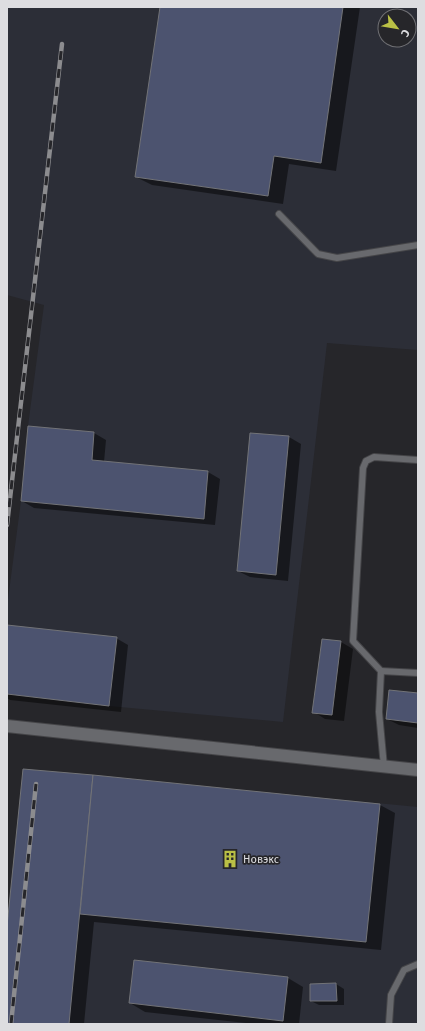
<svg xmlns="http://www.w3.org/2000/svg" width="425" height="1031" font-family="'Fira Sans',sans-serif">
<style>
.built{fill:#2c2e37;fill-rule:evenodd}
.shadow{fill:#0007}
.building{fill:#4c536f;stroke:#727377}
.lines{fill:none;stroke-linecap:round;stroke-linejoin:round}
.lane-casing{stroke:#454548;stroke-width:8}
.street-casing{stroke:#454548;stroke-width:14}
.lane{stroke:#68696d;stroke-width:6}
.street{stroke:#68696d;stroke-width:12}
.rail-casing{stroke:#8c8c8f;stroke-width:4.5}
.rail{stroke:#26262a;stroke-width:3;stroke-dasharray:9;stroke-linecap:butt}
.labels{text-anchor:middle;dominant-baseline:central;stroke-width:3.5;stroke-linejoin:round;paint-order:stroke}
.poi-label{font-size:11px;fill:#dddde0;stroke:#26262a;text-anchor:start}
</style>
<rect width="100%" height="100%" fill="#26262a"/>
<!-- built -->
<g class="built">
<path d="M7,7H418V350L327,343L283,722L109,706L7,694V607L21,501L28,426L44,305L7,295ZM385,16H409V40H385Z"/>
<path d="M23,769L418,807V1024H7V926Z"/>
</g>
<!-- shadow -->
<g class="shadow">
<path d="M161,7H360L336,171L289,164L283,204L152,185L136,177Z"/>
<path d="M29,427L94,433L106,440L104,462L208,472L220,479L215,525L34,508L22,501Z"/>
<path d="M251,434L289,437L301,444L288,581L250,577L238,571Z"/>
<path d="M7,626L116,638L128,645L121,712L10,700L7,698Z"/>
<path d="M341,642L353,649L344,721L325,719L314,712Z"/>
<path d="M418,694V728L399,725L387,719Z"/>
<path d="M24,770L380,805L395,813L381,950L94,922L84,1024H7V936Z"/>
<path d="M135,961L288,978L303,987L299,1024H255L145,1012L130,1003Z"/>
<path d="M336,984L344,989V1005H319L311,1001V985Z"/>
</g>
<!-- building -->
<g class="building">
<path d="M160,7H343L321,163L274,156L268,196L135,177Z"/>
<path d="M28,426L94,432L92,460L208,471L204,519L21,501Z"/>
<path d="M250,433L289,436L276,575L237,571Z"/>
<path d="M7,625L117,637L109,706L7,694Z"/>
<path d="M322,639L341,641L332,715L312,713Z"/>
<path d="M389,690L418,693V723L386,719Z"/>
<path d="M23,769L93,775L69,1024H7V926Z"/>
<path d="M93,775L380,804L366,942L80,914Z"/>
<path d="M134,960L288,977L283,1021L129,1003Z"/>
<path d="M336,983L337,1001H310V984Z"/>
</g>
<g class="lines">
<!-- lane casing -->
<g class="lane-casing">
<g id="lane">
<path d="M279,214L318,254L337,258L418,245"/>
<path d="M381,671L353,641L363,468L366,461L374,457L418,460"/>
<path d="M384,767L379,712L381,671L418,673"/>
<path d="M389,1024L391,995L404,970L418,964"/>
</g>
</g>
<!-- street casing -->
<g class="street-casing">
<path id="street" d="M7,726L418,770"/>
</g>
<!-- lane -->
<use href="#lane" class="lane"/>
<!-- street -->
<use href="#street" class="street"/>
<!-- rail casing -->
<g class="rail-casing">
<g id="rail">
<path d="M7,525L62,44"/>
<path d="M11,1024L36,784"/>
</g>
</g>
<!-- rail -->
<use href="#rail" class="rail"/>
</g>
<!-- icons -->
<defs>
<g id="building-bare" transform="scale(1.38)"><path d="M-4-6H4V6H1V3H-1V6H-4ZM-2.5-4.3h1.7v1.8h-1.7ZM.8-4.3h1.7v1.8H.8ZM-2.5-1h1.7V.8h-1.7ZM.8-1h1.7V.8H.8Z" fill="#bac045" stroke="#26262a" stroke-width="2.5" paint-order="stroke"/></g>
</defs>
<g fill-rule="evenodd">
<use href="#building-bare" x="230" y="859"/>
</g>
<g class="labels">
<!-- poi labels -->
<g class="poi-label">
<text x="243" y="859">Новэкс</text>
</g>
</g>
<!-- border -->
<rect width="425" height="1031" fill="none" stroke="#dddde0" stroke-width="16"/>
<!-- north arrow -->
<g transform="translate(397 28) rotate(121)"><circle r="19" fill="#26262a" stroke="#6f6f73"/>
<path d="M0-3L7 15L0 10L-7 15Z" fill="#bac045"/>
<text y="-6" font-size="11" font-weight="bold" text-anchor="middle" fill="#dddde0">С</text>
</g>
</svg>
